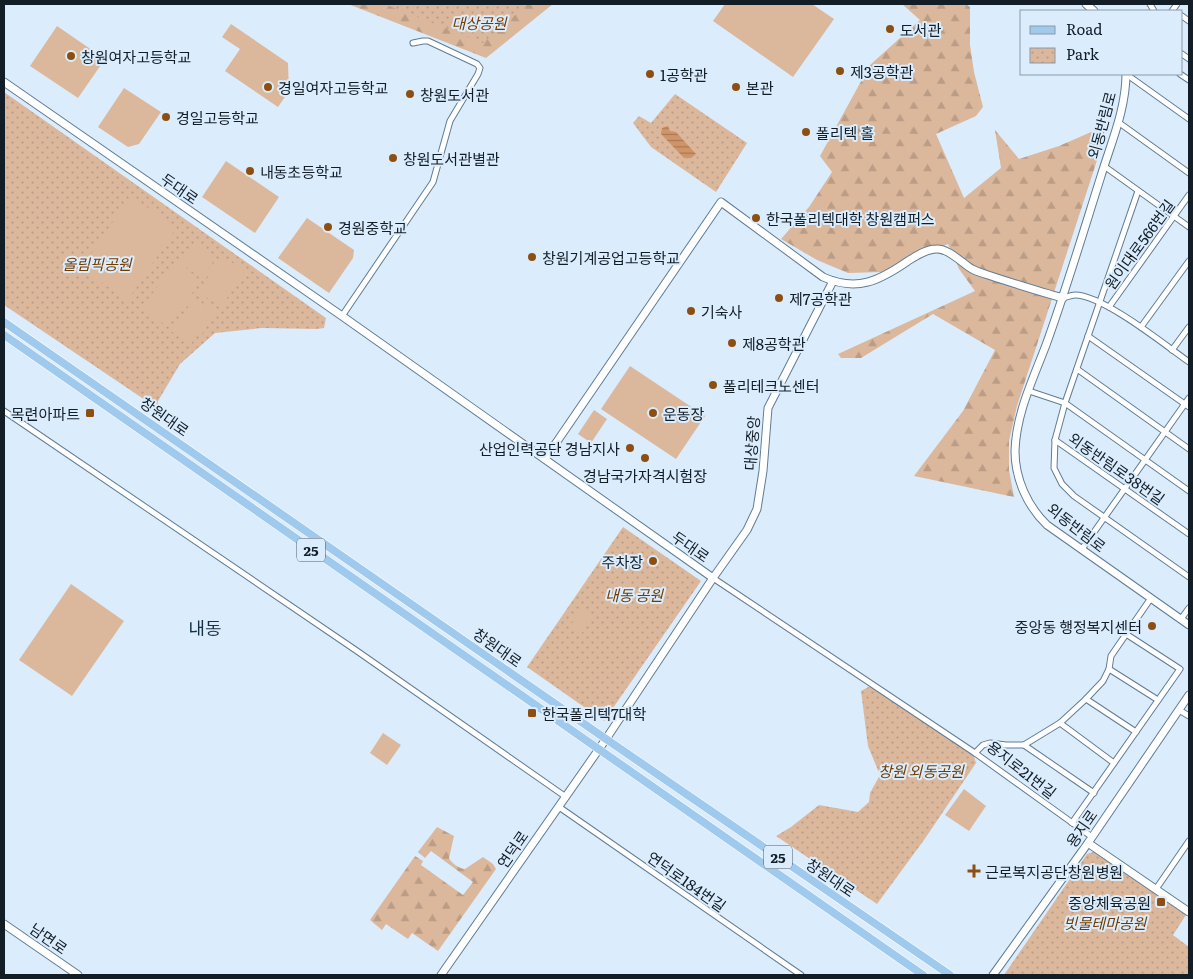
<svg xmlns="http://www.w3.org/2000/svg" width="1193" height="979" font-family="Literata,'Noto Sans KR',serif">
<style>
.forest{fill:url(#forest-firs)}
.park{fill:url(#park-dots)}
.garden{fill:#dbb79c}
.water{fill:url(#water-rules)}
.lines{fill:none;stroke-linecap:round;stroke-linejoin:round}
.street-casing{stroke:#607c94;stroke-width:7}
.secondary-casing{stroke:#607c94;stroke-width:9}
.primary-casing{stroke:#fff;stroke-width:9}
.street{stroke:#fff;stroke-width:5}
.secondary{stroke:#fff;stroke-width:7}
.primary{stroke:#9fcaed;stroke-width:8}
.poi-dot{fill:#8c4f11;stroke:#dbedfd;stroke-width:2}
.labels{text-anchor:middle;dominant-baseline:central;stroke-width:4;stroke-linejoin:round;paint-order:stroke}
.shield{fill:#dbedfd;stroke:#4e5b66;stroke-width:1}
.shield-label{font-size:14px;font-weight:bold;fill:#121d26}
.park-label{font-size:15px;font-style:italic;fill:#713b00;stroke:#dbedfd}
.poi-label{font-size:15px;fill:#121d26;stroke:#dbedfd;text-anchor:start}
.street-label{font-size:15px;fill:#121d26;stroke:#dbedfd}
.quarter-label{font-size:18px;fill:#163045;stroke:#dbedfd}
</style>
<defs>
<pattern id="forest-firs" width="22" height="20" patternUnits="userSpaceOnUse" patternTransform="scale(1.25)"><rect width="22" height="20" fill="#dbb79c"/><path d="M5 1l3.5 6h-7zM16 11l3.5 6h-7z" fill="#bb9d86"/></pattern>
<pattern id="park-dots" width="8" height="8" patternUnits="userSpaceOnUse" patternTransform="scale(1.25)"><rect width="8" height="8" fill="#dbb79c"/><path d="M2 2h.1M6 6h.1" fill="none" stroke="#bb9d86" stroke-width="1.8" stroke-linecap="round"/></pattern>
<pattern id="water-rules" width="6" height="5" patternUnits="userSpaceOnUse" patternTransform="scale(1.25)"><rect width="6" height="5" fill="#cf9568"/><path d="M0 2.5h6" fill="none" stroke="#a77955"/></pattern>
</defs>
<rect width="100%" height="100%" fill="#dbedfd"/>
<!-- forest -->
<g class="forest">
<path d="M348,4H553L486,58Z"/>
<path d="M902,4H966L970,7V45L974,72L983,107L976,116L936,134L964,198L1001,168L995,130L1019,159L1059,146L1105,126L1103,142L1017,406L1009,441V470L1014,497L914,476L963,411L995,350L933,314L861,358H841L838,354L975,291L959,269L948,244L882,272L848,273L817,260L781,239L809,207L832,172L820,156L870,65L920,20Z"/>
<path d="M437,827L454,836L449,858C451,863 460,869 465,869L483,857L493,864L496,869L438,951L412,933L408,939L386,924L382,930L370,920L415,856L423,861L421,865L463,895L473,882L431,851L425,858L418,852Z"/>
</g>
<!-- park -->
<g class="park">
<path d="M384,4H528L483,43Z"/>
<path d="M4,92L326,318L324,328L317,329L262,328L215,333L180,364L158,401L157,408L4,305Z"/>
<path d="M675,94L747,143L716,192L651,147L633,123L639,116L651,123Z"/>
<path d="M623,527L701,581L604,721L527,667Z"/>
<path d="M872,685L973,753L976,763L924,840L877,904L776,836L791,827L819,805L858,812L869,802L870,793L880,775L868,746L861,691Z"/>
<path d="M1093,852L1099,854L1186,915L1173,935L1189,947V975H1004L1087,854Z"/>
</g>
<!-- garden -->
<g class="garden">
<path d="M725,4H812L834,19L793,77L713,21Z"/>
<path d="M231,24L288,63L289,91L278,107L225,71L240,49L222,37Z"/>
<path d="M57,26L105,59L78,98L30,66Z"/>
<path d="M124,88L161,112L139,144L128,147L98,127Z"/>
<path d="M226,161L279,197L255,233L202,197Z"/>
<path d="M130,196L177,227L128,300L81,269Z"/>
<path d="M307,218L354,250L353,258L329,293L278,258Z"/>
<path d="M194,243L215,259L201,278L179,262Z"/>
<path d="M222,256L245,271L221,307L198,292Z"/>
<path d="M175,262L201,281L168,327L142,308Z"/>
<path d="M194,298L216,312L202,334L199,332L191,344L169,330L176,319L180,320Z"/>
<path d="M630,366L705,416L676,459L601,409Z"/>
<path d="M594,410L607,419L591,443L578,434Z"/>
<path d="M71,584L124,621L72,696L19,660Z"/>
<path d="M582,607L594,615L582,633L571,625Z"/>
<path d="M383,733L401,745L387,765L370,753Z"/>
<path d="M964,789L986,806L969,831L945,815Z"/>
</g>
<!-- water -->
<path class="water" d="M668,126L670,131L676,132L696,154L691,158H684L661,134L662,128Z"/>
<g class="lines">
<!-- street casing -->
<g class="street-casing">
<g id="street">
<path d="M1150,4L1154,11"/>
<path d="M1172,11L1177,4"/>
<path d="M1182,16L1189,21"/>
<path d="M1182,54L1189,59"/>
<path d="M1126,74L1189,119"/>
<path d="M1180,74L1189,80"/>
<path d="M1118,122L1189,173"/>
<path d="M1104,166L1189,227"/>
<path d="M1138,191L1065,403L1055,440L1054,468L1062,484L1074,496L1189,577"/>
<path d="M1063,298C1067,297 1071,295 1075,295C1103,295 1165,345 1189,362"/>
<path d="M1109,307L1189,195"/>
<path d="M342,316L433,182L450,121L478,74L480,68L477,64L428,41H423L413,43"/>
<path d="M1141,327L1189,261"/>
<path d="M1088,336L1189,407"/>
<path d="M1172,350L1189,327"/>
<path d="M1077,369L1189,449"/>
<path d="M1029,391L1065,403L1189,491"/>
<path d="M4,411L357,651L566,797"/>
<path d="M1055,440L1189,534"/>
<path d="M1082,549L1189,398"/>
<path d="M713,578L975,753"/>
<path d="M1181,619L1189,608"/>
<path d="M1109,669L1158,700"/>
<path d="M1086,699L1136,732"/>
<path d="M1179,710L1189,716"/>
<path d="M1060,723L1114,763"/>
<path d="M1024,745L1094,793"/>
<path d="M559,807L801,975"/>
<path d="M1072,823L1180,669L1126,634"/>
<path d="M1092,837L975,753L983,745L990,743L1006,745H1024L1060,723L1086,699L1103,681L1109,669L1111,656L1151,598"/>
<path d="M1156,889L1189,841"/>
</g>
</g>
<!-- secondary casing -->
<g class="secondary-casing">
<g id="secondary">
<path d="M1086,4L1094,11"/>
<path d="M1126,74C1126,109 1111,143 1101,176C1083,233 1066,290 1046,345C1033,379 1016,414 1015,451C1015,478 1027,506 1047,525L1189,625"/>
<path d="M4,82L342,316L713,578L606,739L441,975"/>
<path d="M545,459L721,202L823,277C857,292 879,281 908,261C916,256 926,249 936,249C948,248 962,263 972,269C980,273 989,275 997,278C1019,285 1041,292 1063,298"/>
<path d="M713,578L747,530L757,509L763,471L768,408L833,281"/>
<path d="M1088,843L1189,912"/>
<path d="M4,924L78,975"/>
<path d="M993,975L1088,843L1189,695"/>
</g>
</g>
<!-- primary casing -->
<g class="primary-casing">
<g id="primary">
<path d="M4,322L606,739L950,975"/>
<path d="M4,335L923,975"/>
</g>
</g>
<!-- street -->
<use href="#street" class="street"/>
<!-- secondary -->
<use href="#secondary" class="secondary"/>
<!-- primary -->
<use href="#primary" class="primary"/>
</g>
<!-- markers -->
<g class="poi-dot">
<circle cx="890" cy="29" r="5"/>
<circle cx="71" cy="56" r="5"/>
<circle cx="840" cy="71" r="5"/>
<circle cx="650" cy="74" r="5"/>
<circle cx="268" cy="87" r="5"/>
<circle cx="736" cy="87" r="5"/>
<circle cx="410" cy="94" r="5"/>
<circle cx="166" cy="117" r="5"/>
<circle cx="806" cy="132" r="5"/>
<circle cx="393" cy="158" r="5"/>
<circle cx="250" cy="171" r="5"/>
<circle cx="756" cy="218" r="5"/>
<circle cx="328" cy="227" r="5"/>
<circle cx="532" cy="257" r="5"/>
<circle cx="779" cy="298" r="5"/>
<circle cx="691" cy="311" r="5"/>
<circle cx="732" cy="343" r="5"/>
<circle cx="713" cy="385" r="5"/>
<rect x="85" y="408" width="10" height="10" rx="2.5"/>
<circle cx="653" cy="413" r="5"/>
<circle cx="630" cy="448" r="5"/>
<circle cx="645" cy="458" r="5"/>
<circle cx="653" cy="561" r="5"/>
<circle cx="1152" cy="626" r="5"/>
<rect x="527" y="708" width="10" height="10" rx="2.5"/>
<path d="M971.5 863.5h5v5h5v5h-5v5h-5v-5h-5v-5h5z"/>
<rect x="1156" y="897" width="10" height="10" rx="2.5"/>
</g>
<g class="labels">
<!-- shield labels -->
<g class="shield">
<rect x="297" y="538.5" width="28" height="23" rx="4"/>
<rect x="764" y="845.5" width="28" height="23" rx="4"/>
</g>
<g class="shield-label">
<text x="311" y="550">25</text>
<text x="778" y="857">25</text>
</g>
<!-- park labels -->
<g class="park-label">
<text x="479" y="22">대상공원</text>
<text x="97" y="263">올림픽공원</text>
<text x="634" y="594">내동 공원</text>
<text x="921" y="770">창원 외동공원</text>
<text x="1105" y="922">빗물테마공원</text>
</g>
<!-- poi labels -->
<g class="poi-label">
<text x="900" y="29">도서관</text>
<text x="81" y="56">창원여자고등학교</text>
<text x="850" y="71">제3공학관</text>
<text x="660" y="74">1공학관</text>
<text x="278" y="87">경일여자고등학교</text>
<text x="746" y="87">본관</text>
<text x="420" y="94">창원도서관</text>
<text x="176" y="117">경일고등학교</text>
<text x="816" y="132">폴리텍 홀</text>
<text x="403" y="158">창원도서관별관</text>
<text x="260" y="171">내동초등학교</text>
<text x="766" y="218">한국폴리텍대학 창원캠퍼스</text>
<text x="338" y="227">경원중학교</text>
<text x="542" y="257">창원기계공업고등학교</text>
<text x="789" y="298">제7공학관</text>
<text x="701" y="311">기숙사</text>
<text x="742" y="343">제8공학관</text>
<text x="723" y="385">폴리테크노센터</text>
<text x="80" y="413" text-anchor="end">목련아파트</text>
<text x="663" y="413">운동장</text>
<text x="620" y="448" text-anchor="end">산업인력공단 경남지사</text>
<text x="645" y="475" text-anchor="middle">경남국가자격시험장</text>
<text x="643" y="561" text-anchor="end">주차장</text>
<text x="1142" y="626" text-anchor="end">중앙동 행정복지센터</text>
<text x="542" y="713">한국폴리텍7대학</text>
<text x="985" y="871">근로복지공단창원병원</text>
<text x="1151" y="902" text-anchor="end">중앙체육공원</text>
</g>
<!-- street labels -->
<g class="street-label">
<text transform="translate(1101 125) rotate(-75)">외동반림로</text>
<text transform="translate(180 188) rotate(35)">두대로</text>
<text transform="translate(1139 244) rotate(-54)">원이대로566번길</text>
<text transform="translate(165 416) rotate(35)">창원대로</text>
<text transform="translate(751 443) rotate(-86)">대상중앙</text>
<text transform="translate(1117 468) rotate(35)">외동반림로38번길</text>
<text transform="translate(1077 527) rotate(38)">외동반림로</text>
<text transform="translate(691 546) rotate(35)">두대로</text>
<text transform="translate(498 647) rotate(35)">창원대로</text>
<text transform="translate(1022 769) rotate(38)">용지로21번길</text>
<text transform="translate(1081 828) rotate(-55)">용지로</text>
<text transform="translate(512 849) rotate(-55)">연덕로</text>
<text transform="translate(831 877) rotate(34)">창원대로</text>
<text transform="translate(687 881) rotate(35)">연덕로184번길</text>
<text transform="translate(49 938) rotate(35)">남면로</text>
</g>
<!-- quarter labels -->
<g class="quarter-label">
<text x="205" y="627">내동</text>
</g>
</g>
<!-- border -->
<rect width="1193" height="979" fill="none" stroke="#121d26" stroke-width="10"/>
<!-- legend -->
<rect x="1020" y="10" width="162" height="65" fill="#dbedfd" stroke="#8b9aa7"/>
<rect x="1030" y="26" width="25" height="8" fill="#9fcaed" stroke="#8b9aa7"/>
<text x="1066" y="35" font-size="15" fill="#121d26">Road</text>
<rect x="1030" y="48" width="25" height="15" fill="url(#park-dots)" stroke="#8b9aa7"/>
<text x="1066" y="60" font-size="15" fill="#121d26">Park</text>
</svg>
